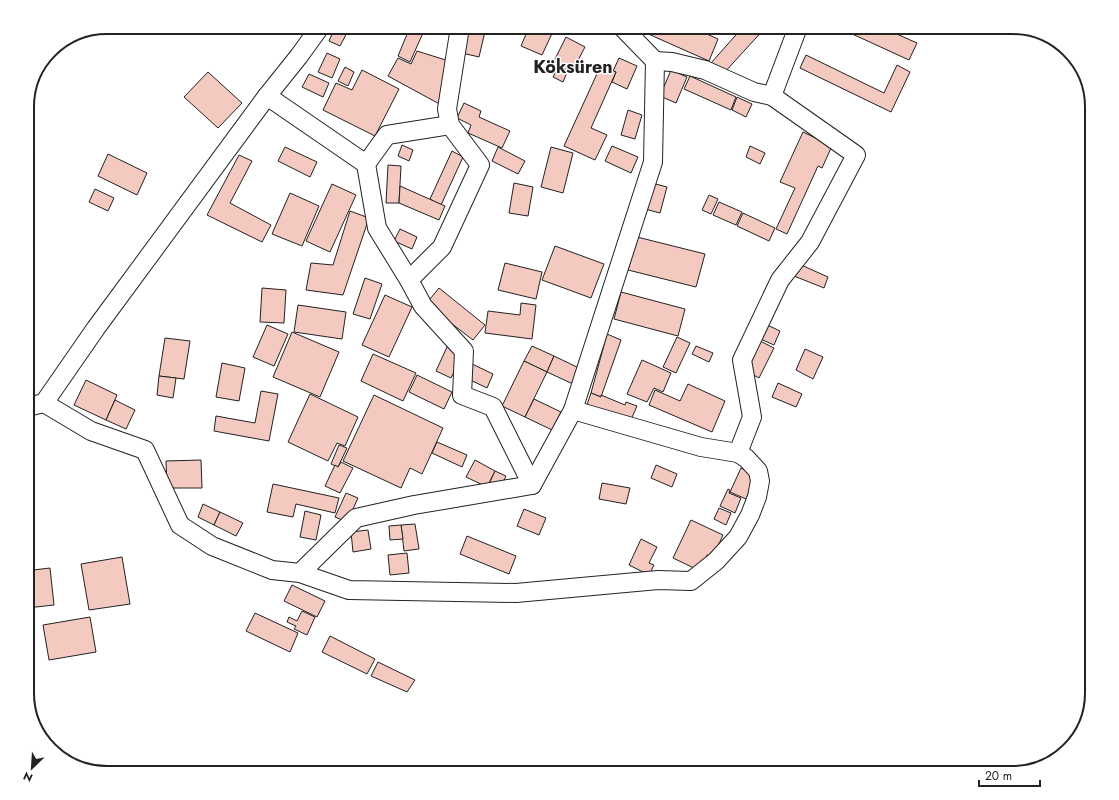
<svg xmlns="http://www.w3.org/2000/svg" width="1119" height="800" font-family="Jost,sans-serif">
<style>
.building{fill:#f3c9c0;stroke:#222}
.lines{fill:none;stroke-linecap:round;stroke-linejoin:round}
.minor-casing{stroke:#222;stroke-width:20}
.minor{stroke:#fff;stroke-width:18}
.labels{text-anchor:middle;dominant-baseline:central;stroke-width:3;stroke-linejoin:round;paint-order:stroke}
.quarter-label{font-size:18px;font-weight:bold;fill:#222;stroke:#fff}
.rim{fill:none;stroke:#222;stroke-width:2}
</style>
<rect width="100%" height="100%" fill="#fff"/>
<!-- building -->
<g class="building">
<path d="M335,27H350L340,46L329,41Z"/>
<path d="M410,27H424L423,33L410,62L398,56Z"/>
<path d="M468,27H486L479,57L462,53Z"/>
<path d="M529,27H555L542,55L521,46Z"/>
<path d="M638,27H691L718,39L709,61L637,29Z"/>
<path d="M743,27H766L723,74L711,63Z"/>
<path d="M837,27H881L917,43L909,60Z"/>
<path d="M566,37L585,47L573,70L554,61Z"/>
<path d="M417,51L452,62L445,107L388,76L398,58L411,64Z"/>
<path d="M327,53L340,59L332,78L318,72Z"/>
<path d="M806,55L884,93L897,65L910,72L891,112L800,68Z"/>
<path d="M619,58L637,66L627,89L612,82L616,72L613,71Z"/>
<path d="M601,65L616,72L591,128L607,135L595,160L564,146Z"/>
<path d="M559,66L568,70L563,82L553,77Z"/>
<path d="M345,67L354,72L348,86L338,81Z"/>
<path d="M362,70L399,89L375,136L323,110L336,83L352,90Z"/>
<path d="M671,70L687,77L676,103L660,96Z"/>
<path d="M208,72L242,103L218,128L184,97Z"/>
<path d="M309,74L329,83L323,97L302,87Z"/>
<path d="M690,76L736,97L731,110L684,89Z"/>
<path d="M737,97L752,104L746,117L732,110Z"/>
<path d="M464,103L481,111L479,117L510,131L502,148L468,133L471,125L457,118Z"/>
<path d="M628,110L642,115L635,139L621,135Z"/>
<path d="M803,132L832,146L822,168L818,166L787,234L776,229L795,188L780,182Z"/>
<path d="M402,145L413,150L409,161L398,156Z"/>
<path d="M612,146L638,157L631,173L605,161Z"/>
<path d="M750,146L765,153L760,164L746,157Z"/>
<path d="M285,147L317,162L310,177L278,161Z"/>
<path d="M498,147L525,161L518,174L492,161Z"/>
<path d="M551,147L573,153L563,193L541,187Z"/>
<path d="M452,151L463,157L441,205L430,199Z"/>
<path d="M108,154L147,173L137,195L98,176Z"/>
<path d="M239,155L252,161L230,203L271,225L262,242L207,215Z"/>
<path d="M388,165L401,166L399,203H386Z"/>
<path d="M514,183L533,187L528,216L509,213Z"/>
<path d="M652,183L667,187L660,213L645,209Z"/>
<path d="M332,184L356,195L330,252L306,241Z"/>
<path d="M400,186L445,206L439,220L399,203Z"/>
<path d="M95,189L114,198L108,211L89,202Z"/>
<path d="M290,193L319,206L302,246L272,234Z"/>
<path d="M709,195L718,199L711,214L702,210Z"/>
<path d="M719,202L742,212L736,225L713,215Z"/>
<path d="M350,211L369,218L343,295L306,290L311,263L333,265Z"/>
<path d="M743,213L775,228L769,241L737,226Z"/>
<path d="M400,229L417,237L412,249L394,241Z"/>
<path d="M637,237L705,254L696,287L628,270Z"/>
<path d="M555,246L604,264L591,298L542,280Z"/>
<path d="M505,263L542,272L536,299L498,290Z"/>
<path d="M799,264L828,277L824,288L794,276Z"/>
<path d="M365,278L382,284L370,319L353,314Z"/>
<path d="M262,288L286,290L284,323L260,322Z"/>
<path d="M439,288L485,325L473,340L426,304Z"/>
<path d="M621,292L685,309L678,336L614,319Z"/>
<path d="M385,295L412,307L389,357L362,345Z"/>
<path d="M521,303L536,305L532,339L485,333L488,311L520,315Z"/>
<path d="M298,305L346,312L342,339L294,332Z"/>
<path d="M763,323L780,331L774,345L756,337Z"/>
<path d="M267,325L288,334L274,366L253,357Z"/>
<path d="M292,332L339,352L320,397L273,377Z"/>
<path d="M607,334L621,340L601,397L591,393Z"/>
<path d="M677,337L690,343L676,373L663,367Z"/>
<path d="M165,338L190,341L184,379L159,376Z"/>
<path d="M760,341L774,348L759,378L746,371Z"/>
<path d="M532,346L554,356L547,372L524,361Z"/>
<path d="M696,346L713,353L709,362L692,354Z"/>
<path d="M447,347L462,355L451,378L436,371Z"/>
<path d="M805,349L823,357L813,379L796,370Z"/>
<path d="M373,354L416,373L403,401L361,381Z"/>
<path d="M554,356L581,369L573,384L547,372Z"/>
<path d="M642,360L671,373L663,392L654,388L647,402L627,394Z"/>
<path d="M524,361L547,372L525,417L502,406Z"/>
<path d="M222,363L245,368L239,401L216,397Z"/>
<path d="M470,363L493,374L487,388L464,377Z"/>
<path d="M417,375L452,392L444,409L409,392Z"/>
<path d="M159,376L176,378L173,398L157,395Z"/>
<path d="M86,380L117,395L106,420L74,405Z"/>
<path d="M778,383L802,394L796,407L772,397Z"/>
<path d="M688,384L725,401L712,432L649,405L655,390L680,401Z"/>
<path d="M261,391L278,394L269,441L214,431L216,416L255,423Z"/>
<path d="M591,393L601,397V395L625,405L626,402L637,406L629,424L585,411Z"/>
<path d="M310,394L358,417L345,446L337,443L328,461L288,442Z"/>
<path d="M374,395L443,428L422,474L410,468L401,488L343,461Z"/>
<path d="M534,399L561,412L552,430L525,417Z"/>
<path d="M115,400L135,410L126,429L106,420Z"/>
<path d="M437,442L467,455L462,467L432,453Z"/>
<path d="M339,445L347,448L338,467L331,464Z"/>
<path d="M201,460L202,488H167L166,461Z"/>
<path d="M475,460L495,471L487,487L466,477Z"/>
<path d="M341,462L353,468L340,493L325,486L335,465L338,467Z"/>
<path d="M656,465L677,474L672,487L651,478Z"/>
<path d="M741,468L756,475L746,499L730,492Z"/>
<path d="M495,471L506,476L500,489L489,484Z"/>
<path d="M602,483L630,488L626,504L599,499Z"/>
<path d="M273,484L339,498L335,513L296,504L293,517L267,512Z"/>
<path d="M728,489L730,490L729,493L741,498L735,513L720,506Z"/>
<path d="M346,493L358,498L347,522L335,517Z"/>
<path d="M203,504L220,512L214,525L198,517Z"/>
<path d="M719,508L731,513L726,525L714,519Z"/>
<path d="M524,509L546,518L539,535L517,526Z"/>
<path d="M305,511L321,515L316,540L300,537Z"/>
<path d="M220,512L243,523L236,536L214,525Z"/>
<path d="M691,520L723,535L713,557L707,555L700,571L673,558Z"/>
<path d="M415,524L419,549L404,551L401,525Z"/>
<path d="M401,525L403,539L390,540L389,526Z"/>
<path d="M368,530L371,549L353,552L351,532Z"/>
<path d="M467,536L516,556L509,574L460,554Z"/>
<path d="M641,539L657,547L649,563L654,565L649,575L629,565Z"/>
<path d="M407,553L409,573L390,575L388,555Z"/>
<path d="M122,557L130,604L89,610L81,564Z"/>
<path d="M50,568L54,605L27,608V582H34L33,570Z"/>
<path d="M292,585L325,601L317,617L284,601Z"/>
<path d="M302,611L315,617L307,635L294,629L296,626L287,622L289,617L297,621Z"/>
<path d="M255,613L298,633L290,652L246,631Z"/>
<path d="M90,617L96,652L49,660L43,625Z"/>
<path d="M330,636L375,659L367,674L322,652Z"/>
<path d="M378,662L415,680L407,692L371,676Z"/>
</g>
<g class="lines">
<!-- minor casing -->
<g class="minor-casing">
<g id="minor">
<path d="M655,61L672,62L705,70L754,92L772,96L856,155L810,242L780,280L742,360L752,417L738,453"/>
<path d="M267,96L366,164L377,228L409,280L423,306L464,351L462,395L493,407L532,485"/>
<path d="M772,96L798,27"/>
<path d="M366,164L387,135L450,125"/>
<path d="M409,280L442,247L480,165L450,125L447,109L460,27"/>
<path d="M44,403L91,431L145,450L180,525L212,546L272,570L300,573L349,590L516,593L658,580L691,581L716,561L738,537L750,515L757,497L760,481L758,471L746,458L738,453L701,447L573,410"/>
<path d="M27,407L44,403L96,328L267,96L299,56L320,27"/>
<path d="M300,573L356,518L414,505L532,485L573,410L653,162L655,61L622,27"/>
</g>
</g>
<!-- minor -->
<use href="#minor" class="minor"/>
</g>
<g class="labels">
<!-- quarter labels -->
<g class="quarter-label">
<text x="573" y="67">Köksüren</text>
</g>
</g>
<!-- crop -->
<path d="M0 0H1119V800H0ZM107 34H1012A73 73 0 0 1 1085 107V693A73 73 0 0 1 1012 766H107A73 73 0 0 1 34 693V107A73 73 0 0 1 107 34Z" fill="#fff" fill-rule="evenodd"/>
<path class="rim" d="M107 34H1012A73 73 0 0 1 1085 107V693A73 73 0 0 1 1012 766H107A73 73 0 0 1 34 693V107A73 73 0 0 1 107 34Z"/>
<!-- north arrow -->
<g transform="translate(32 768) rotate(205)" stroke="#ffffff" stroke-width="3" paint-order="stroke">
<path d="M0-3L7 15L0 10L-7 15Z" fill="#222222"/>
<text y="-6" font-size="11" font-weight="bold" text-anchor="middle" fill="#222222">N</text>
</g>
<!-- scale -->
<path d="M979 780v6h61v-6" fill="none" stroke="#222222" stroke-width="2"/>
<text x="985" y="780" font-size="12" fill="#222222" stroke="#ffffff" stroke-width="3" paint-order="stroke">20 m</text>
</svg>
